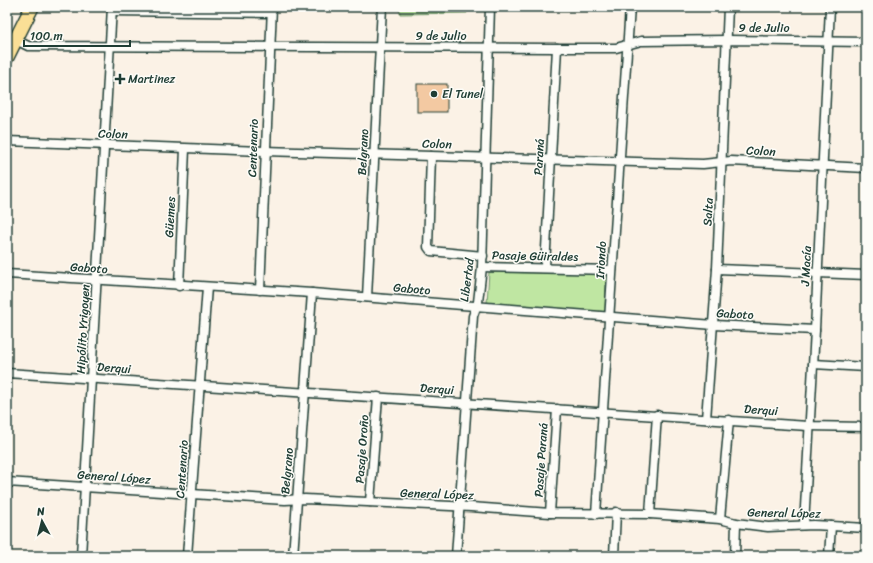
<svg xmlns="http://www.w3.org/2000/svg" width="873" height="563" font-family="Sriracha,sans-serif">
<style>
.green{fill:#bfe6a2;stroke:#6f926b}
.building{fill:#f3c9a2;stroke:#1f3d34}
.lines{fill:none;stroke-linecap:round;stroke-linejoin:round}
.street-casing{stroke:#1f3d34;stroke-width:11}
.primary-casing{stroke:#1f3d34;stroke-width:16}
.street{stroke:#fdfcf7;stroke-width:8}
.primary{stroke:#fadf96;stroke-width:13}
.poi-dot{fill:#1f3d34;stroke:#fdfcf7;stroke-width:1.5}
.labels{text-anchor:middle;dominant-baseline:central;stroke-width:3;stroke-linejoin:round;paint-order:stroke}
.street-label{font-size:12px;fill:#1f3d34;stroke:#fdfcf7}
.poi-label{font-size:12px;fill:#1f3d34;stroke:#fdfcf7;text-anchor:start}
</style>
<rect width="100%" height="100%" fill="#fbf2e6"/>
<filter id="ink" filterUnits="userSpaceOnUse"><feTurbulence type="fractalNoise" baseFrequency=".025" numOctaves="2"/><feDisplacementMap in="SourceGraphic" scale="8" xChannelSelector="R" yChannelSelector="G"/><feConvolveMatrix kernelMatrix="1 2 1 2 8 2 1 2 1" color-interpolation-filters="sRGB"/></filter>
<g filter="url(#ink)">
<!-- green -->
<g class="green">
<path d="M400,7H467V13L400,14Z"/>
<path d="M489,272L606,274L605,312L487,303Z"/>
</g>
<!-- building -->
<rect class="building" x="417" y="84" width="30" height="28"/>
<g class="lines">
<!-- street casing -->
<g class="street-casing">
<g id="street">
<path d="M112,11L271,13"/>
<path d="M16,40L28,46L557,48H616L641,41L727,40L866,42"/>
<path d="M7,141L264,151L703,164L731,161L866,168"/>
<path d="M431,156L428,247L431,251L483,256"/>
<path d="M482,267L612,270"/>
<path d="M545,267L557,48"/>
<path d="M717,269L866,275"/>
<path d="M7,274L312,293L714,325L815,330"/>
<path d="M179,286L185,149"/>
<path d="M260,290L272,7"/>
<path d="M367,297L382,7"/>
<path d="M813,364L866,367"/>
<path d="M7,373L808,426L866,427"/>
<path d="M706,419L717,269L728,7"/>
<path d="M7,482L285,500L305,499L471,507L550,513L650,514L720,519L736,523L768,527L814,525L866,528"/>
<path d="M370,502L378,397"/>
<path d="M550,513L557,409"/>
<path d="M596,514L630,7"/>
<path d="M650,514L657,415"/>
<path d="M720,519L729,420"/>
<path d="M804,525L815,330L830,7"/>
<path d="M81,556L112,7"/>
<path d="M187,556L207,287"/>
<path d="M293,556L312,293"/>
<path d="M456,556L473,316L478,302L482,267L490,7"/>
<path d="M614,556L616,512"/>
<path d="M735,556L736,523"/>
<path d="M829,556L831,526"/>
</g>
</g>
<!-- primary casing -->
<g class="primary-casing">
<path id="primary" d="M7,57L32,7"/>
</g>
<!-- street -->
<use href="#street" class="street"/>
<!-- primary -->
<use href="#primary" class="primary"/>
</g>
</g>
<!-- markers -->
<g class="poi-dot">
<path d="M118 73h4v4h4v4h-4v4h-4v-4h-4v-4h4z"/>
<circle cx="434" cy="94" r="4"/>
</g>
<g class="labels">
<!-- street labels -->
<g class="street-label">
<text x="764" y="28">9 de Julio</text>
<text x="441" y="36">9 de Julio</text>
<text transform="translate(113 134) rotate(2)">Colon</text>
<text transform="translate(437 144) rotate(2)">Colon</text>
<text transform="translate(253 148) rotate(-88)">Centenario</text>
<text transform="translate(761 151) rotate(3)">Colon</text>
<text transform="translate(363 152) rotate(-87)">Belgrano</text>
<text transform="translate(539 157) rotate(-87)">Paraná</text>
<text transform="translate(708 212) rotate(-87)">Salta</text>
<text transform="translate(170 217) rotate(-87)">Güemes</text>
<text transform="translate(535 256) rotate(1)">Pasaje Güiraldes</text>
<text transform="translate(601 260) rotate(-87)">Iriondo</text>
<text transform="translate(806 266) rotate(-87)">J Macía</text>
<text transform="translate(89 268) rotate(4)">Gaboto</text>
<text transform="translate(467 280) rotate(-82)">Libertad</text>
<text transform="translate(412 289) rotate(5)">Gaboto</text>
<text transform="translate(735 314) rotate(3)">Gaboto</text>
<text transform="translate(83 329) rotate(-87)">Hipólito Yrigoyen</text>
<text transform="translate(114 368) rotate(4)">Derqui</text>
<text transform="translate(437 389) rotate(4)">Derqui</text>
<text transform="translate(761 410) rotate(4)">Derqui</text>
<text transform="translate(362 449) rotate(-86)">Pasaje Oroño</text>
<text transform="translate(541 460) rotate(-86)">Pasaje Paraná</text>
<text transform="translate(182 469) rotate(-86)">Centenario</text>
<text transform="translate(287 471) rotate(-85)">Belgrano</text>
<text transform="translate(114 477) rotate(4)">General López</text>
<text transform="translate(437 494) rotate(2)">General López</text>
<text transform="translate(784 513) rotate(1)">General López</text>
</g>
<!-- poi labels -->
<g class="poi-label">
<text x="128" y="79">Martinez</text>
<text x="442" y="94">El Tunel</text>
</g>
</g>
<!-- margin -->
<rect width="873" height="563" fill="none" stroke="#fdfcf7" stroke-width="24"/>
<rect x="12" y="12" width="849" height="539" fill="none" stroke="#1f3d34" stroke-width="1.5" filter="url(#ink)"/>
<!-- north arrow -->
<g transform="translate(42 521) rotate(353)" stroke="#fdfcf7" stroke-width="3" paint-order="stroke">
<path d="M0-3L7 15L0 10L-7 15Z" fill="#1f3d34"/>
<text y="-6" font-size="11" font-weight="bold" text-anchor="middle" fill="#1f3d34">N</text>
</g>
<!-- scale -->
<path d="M24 40v6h106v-6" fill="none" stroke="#1f3d34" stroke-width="2"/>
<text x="30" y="40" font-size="12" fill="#1f3d34" stroke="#fdfcf7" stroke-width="3" paint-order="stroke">100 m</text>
</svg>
